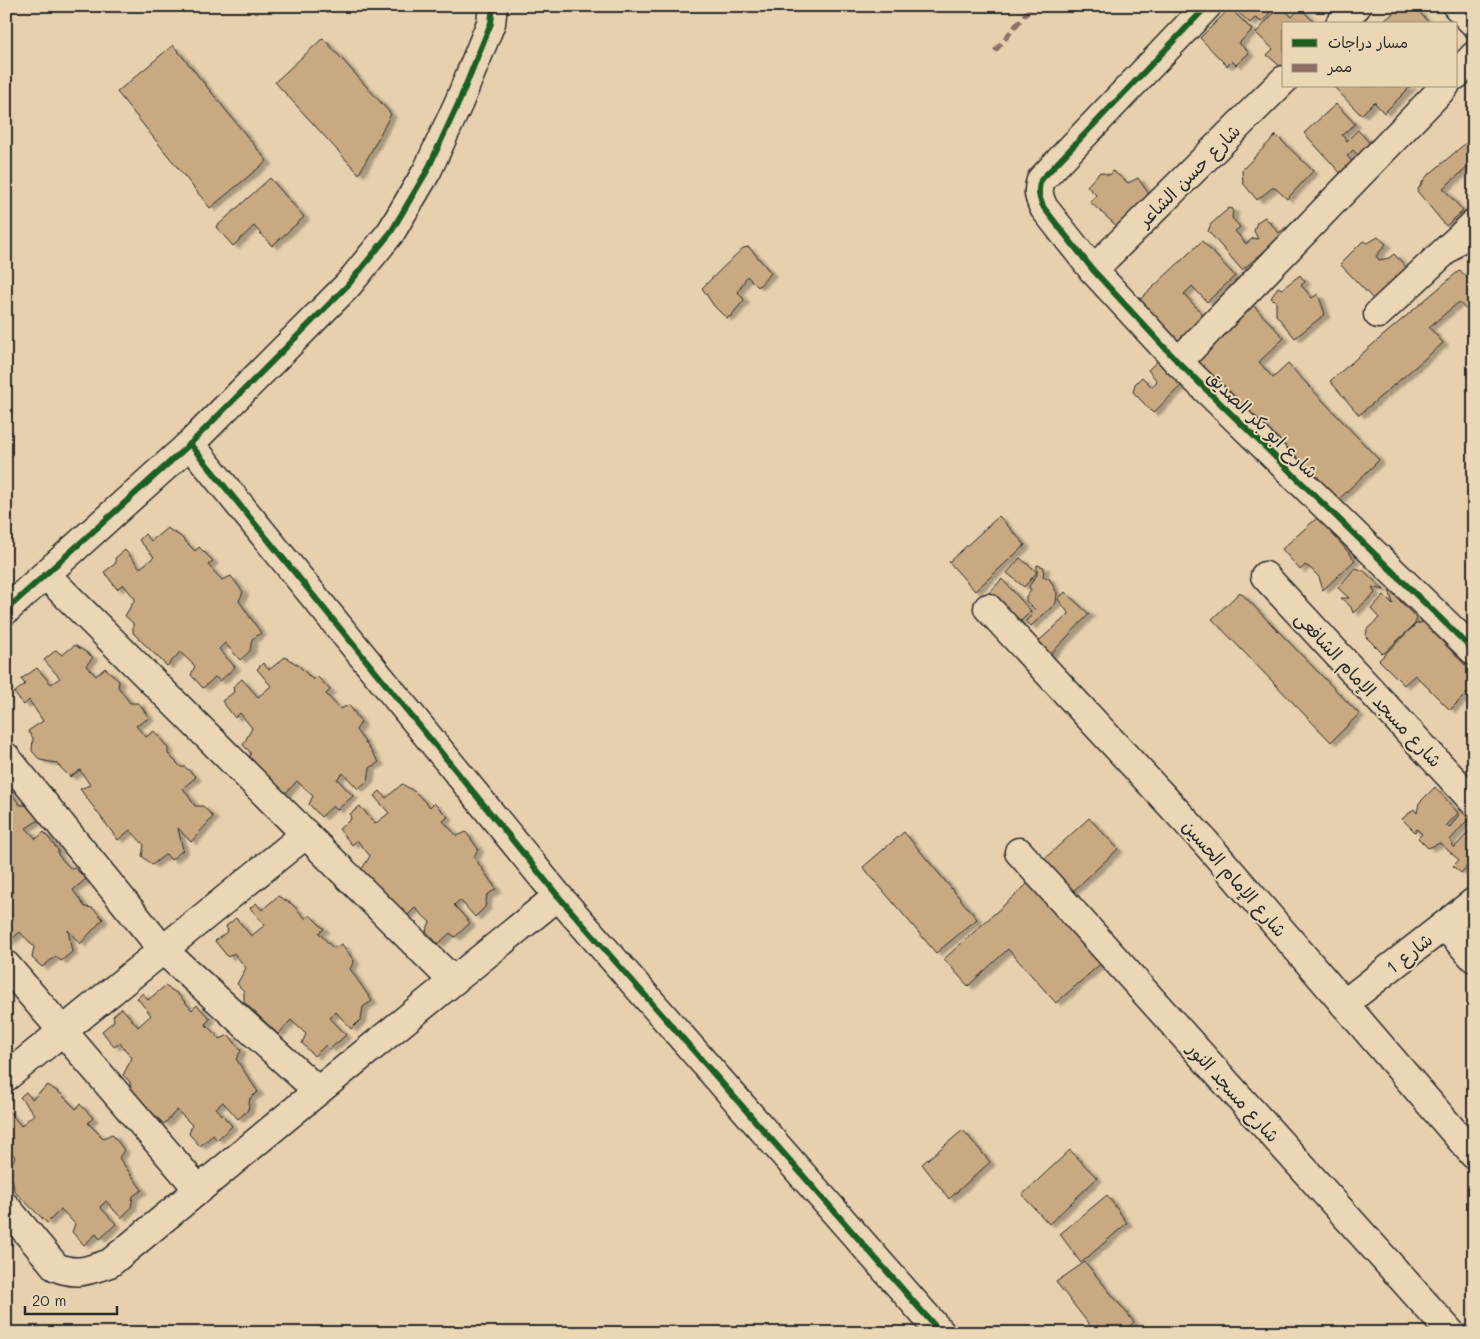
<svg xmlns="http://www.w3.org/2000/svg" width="1480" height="1339" font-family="Mali,'Playpen Sans Arabic',sans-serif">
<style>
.building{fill:#c8a981;stroke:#2b2b2b;filter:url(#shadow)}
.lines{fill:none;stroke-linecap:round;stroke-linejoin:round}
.minor-casing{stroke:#2b2b2b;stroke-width:31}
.trunk-casing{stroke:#2b2b2b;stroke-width:31}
.minor{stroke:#ebd6b5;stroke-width:28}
.trunk{stroke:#ebd6b5;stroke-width:28}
.quiet{stroke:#8d6e63;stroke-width:5;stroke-dasharray:10 5;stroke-linecap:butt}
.cycleway-casing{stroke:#ebd6b5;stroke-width:9}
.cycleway{stroke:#1b5e20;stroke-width:6}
.labels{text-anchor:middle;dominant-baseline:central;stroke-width:4;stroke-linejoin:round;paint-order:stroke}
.street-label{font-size:18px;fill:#2b2b2b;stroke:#ebd6b5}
</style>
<defs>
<filter id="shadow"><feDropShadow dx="5.5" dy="3" stdDeviation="1" flood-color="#0004"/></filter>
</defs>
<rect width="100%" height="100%" fill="#e7d0ad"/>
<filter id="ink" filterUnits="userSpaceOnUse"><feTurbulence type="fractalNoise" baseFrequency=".02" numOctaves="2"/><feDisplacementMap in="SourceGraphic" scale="10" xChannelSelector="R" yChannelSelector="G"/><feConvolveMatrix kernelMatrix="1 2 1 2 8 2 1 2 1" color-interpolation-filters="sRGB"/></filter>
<g filter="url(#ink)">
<!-- building -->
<g class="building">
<path d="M1232,6H1275L1262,22L1255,18L1250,23Z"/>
<path d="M1280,6L1292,17L1300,8L1314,22L1313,24H1284V64L1281,67L1267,55L1273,49L1256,33Z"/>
<path d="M1401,6H1414L1430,24H1383L1382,23Z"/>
<path d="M1230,8L1252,30L1239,43L1249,53L1236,65L1232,61L1227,66L1200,38Z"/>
<path d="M323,38L391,114L359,174L275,82Z"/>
<path d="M173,45L267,161L210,208L117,92Z"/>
<path d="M1333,86H1411L1384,113L1374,102L1361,115Z"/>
<path d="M1336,104L1355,124L1342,135L1347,141L1358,130L1373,147L1361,159L1353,150L1347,156L1355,165L1343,176L1304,133Z"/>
<path d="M1276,135L1313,171L1287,199L1275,188H1272L1257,200L1243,183L1242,170Z"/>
<path d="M1474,136V162L1443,188L1463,211L1446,226L1417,191L1425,178Z"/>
<path d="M1113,171L1128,183L1138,178L1148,193L1149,196L1120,229L1090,202L1096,195L1087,186L1100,172L1110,175Z"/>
<path d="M270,178L304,217L272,246L254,226L233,246L216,227Z"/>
<path d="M1229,208L1233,209L1232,218L1240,227L1235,231L1246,244L1253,238L1258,239L1254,231L1257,222L1265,217L1279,233L1286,227L1294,237L1273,256L1267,249L1242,270L1208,231L1211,224Z"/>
<path d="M1378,237L1386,244L1376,256L1379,260L1389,258L1394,254L1408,269L1375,301L1340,264L1363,241L1368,243Z"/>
<path d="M1202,241L1235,276L1207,302L1192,286L1184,294L1205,317L1175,346L1135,304Z"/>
<path d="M749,247L771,273L758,287L747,276L738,292L744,300L731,316L726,318L714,306L702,288L743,248Z"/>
<path d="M1460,270L1474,286V319L1459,302L1429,327L1443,343L1359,415L1330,381Z"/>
<path d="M1300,275L1305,282L1301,285L1312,298L1318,294L1325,314L1295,338L1276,315V301L1271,298L1278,287L1282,289Z"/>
<path d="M1250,302L1284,338L1259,362L1273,378L1288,364L1379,460L1333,505L1193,358Z"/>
<path d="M1165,354L1188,379L1153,413L1133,392L1135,384L1142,377L1152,387L1157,381L1148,370Z"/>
<path d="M999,516L1025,545L975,591L949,562Z"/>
<path d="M1318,517L1355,560L1323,590L1319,577L1310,568L1305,565L1300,570L1282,549Z"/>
<path d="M167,528L180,536L195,551L199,547L213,561L208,565L222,580L231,576L243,592L239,601L261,633L252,639L250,651L240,660L225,643L219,649L235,667L220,681L215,677L203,688L191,675L195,666L180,652L167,666L133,633V623L125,616L135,599L123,584L117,589L104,572L116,563L115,558L125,550L140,568L154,557L139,540L145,534L151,541Z"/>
<path d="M1020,558L1037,572L1024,587L1007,573Z"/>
<path d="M1037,565L1044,567L1043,577L1049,578L1057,593L1056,603L1031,626L1026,621L1036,611L1026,601V596L1031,591L1029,586L1037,575Z"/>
<path d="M1355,568L1363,570L1384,590L1372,587L1375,593L1353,613L1351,607L1341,598H1349L1338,588Z"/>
<path d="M1002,579L1031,611L1014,628L986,596Z"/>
<path d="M1389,589L1417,619L1414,625L1383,654L1366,637L1367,629L1379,618L1371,609L1384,595L1393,604Z"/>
<path d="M1065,592L1089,614L1046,659L1033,646L1069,614L1058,599Z"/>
<path d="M1240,592L1359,714L1331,742L1212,619Z"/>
<path d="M1423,622L1474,674V686L1450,710L1415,675L1404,685L1379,660L1416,624Z"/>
<path d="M75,645L93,657L86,666L96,676L105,668L119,681L118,687L130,703H139L149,718L136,726L146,737L154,731L168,748V754L181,767H185L196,777L183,788L195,806H203L213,817L191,842L178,828L183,850L171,860L166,854L152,865L142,856L144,845L130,830L118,840L80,789L90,785L80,770L70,777L56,763L40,760L32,751L33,738L28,731L43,721L29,700L24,705L14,693L25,684L21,679L37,668L51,684L60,678L44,660L56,650L62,655Z"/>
<path d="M285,657L298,665L313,680L317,676L330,690L326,694L340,709L349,705L361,722L356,730L379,762L370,768L368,780L358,789L343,773L337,779L353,796L337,810L333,806L321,817L309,804L313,796L297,781L284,795L251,763L250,752L243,745L252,728L240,713L235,718L222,701L234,692L233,687L242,679L258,697L271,686L257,669L263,663L269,670Z"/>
<path d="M6,780L9,783L8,789L20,805H29L39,820L26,828L36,839L44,832L58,850V855L71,869L75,868L86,879L73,890L85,907L93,908L103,919L80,944L68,930L72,952L61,961L56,956L42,967L32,958L34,947L20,932L8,942L6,939Z"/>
<path d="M402,784L415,792L430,807L434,803L448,817L443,821L457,836L466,832L478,849L474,857L496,889L487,895L485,907L475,917L460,900L454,905L470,923L455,937L450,933L438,944L426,931L430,922L415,908L401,922L360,872L370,856L357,840L352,845L339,829L351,819L350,814L360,806L375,824L389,813L374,796L380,791L386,798Z"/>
<path d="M1435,787L1458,813L1446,826L1450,827L1460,813L1456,800L1472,815L1450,840L1454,848L1474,826V873L1466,867L1461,873L1453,866L1459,860L1440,843L1428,848L1418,838L1422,834L1417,829L1415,832L1402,819L1414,809L1417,813L1419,803Z"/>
<path d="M1089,818L1118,849L1071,893L1041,862Z"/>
<path d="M904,832L977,919L936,953L863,867Z"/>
<path d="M1034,878L1106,959L1056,1003L1008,949L968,986L944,959Z"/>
<path d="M278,896L292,904L306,919L310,915L324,929L319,933L333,948L342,944L354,961L350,969L372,1001L363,1007L361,1019L351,1029L336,1012L330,1018L346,1035L330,1049L326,1045L314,1056L302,1043L306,1034L291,1020L278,1034L244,1002V991L237,984L246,968L234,953L228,957L215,941L228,931L226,926L236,918L251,936L265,925L250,908L256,903L262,910Z"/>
<path d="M165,986L178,994L192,1010L197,1005L210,1019L205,1024L220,1039L229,1035L241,1051L236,1059L258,1092L250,1098L248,1110L238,1119L223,1102L216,1108L232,1126L217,1140L213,1135L200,1146L189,1134L192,1125L177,1110L164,1124L131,1092L130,1082L123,1075L132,1058L120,1043L114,1047L102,1031L114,1021L113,1016L122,1008L138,1027L151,1015L137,998L143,993L148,1000Z"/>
<path d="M48,1085L61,1094L76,1109L80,1104L93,1118L88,1123L103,1138L112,1134L124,1150L119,1158L142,1190L133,1196L131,1208L121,1218L106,1201L100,1207L116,1224L100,1239L96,1234L84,1245L72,1232L75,1224L61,1209L47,1223L14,1191L13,1181L6,1174L15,1157L6,1146V1108L21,1126L34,1114L20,1097L26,1092L32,1099Z"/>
<path d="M963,1130L990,1162L949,1199L922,1164Z"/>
<path d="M1070,1150L1097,1178L1049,1224L1022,1195Z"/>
<path d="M1107,1195L1127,1223L1081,1263L1060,1234Z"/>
<path d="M1085,1262L1134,1322L1122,1333H1096L1056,1282Z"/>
</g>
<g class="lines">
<!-- minor casing -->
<g class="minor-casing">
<g id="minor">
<path d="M1207,6L1041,180C1037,191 1039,198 1044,208L1093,270L1178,362L1474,651"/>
<path d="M1340,24L1357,6"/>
<path d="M1456,75L1474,56"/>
<path d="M1093,270L1284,80"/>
<path d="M1378,314L1474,224"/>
<path d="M1178,362L1445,86"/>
<path d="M190,444L558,896L941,1333"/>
<path d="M46,575L453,981"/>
<path d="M1265,576L1474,802"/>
<path d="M988,608L1206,843L1474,1155"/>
<path d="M6,610L190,444L348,285L391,232L427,171L459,102L491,23L493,6"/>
<path d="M6,757L163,950L318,1091"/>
<path d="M1019,852L1451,1333"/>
<path d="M1445,926L1474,958"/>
<path d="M6,965L199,1190"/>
<path d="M1344,1004L1474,902"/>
<path d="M6,1077L306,834"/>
<path d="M6,1207L56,1267C77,1276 89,1270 110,1263L318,1091L558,896"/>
</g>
</g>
<!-- trunk casing -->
<g class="trunk-casing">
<path id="trunk" d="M1457,6L1474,23"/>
</g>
<!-- minor -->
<use href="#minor" class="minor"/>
<!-- trunk -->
<use href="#trunk" class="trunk"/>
<!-- quiet -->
<path class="quiet" d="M995,51L1032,6"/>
<!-- cycleway casing -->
<g class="cycleway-casing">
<g id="cycleway">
<path d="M1207,6L1041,180C1037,191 1039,198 1044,208L1093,270L1178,362L1474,651"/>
<path d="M190,444L558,896L941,1333"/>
<path d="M6,610L190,444L348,285L391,232L427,171L459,102L491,23L493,6"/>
</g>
</g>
<!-- cycleway -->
<use href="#cycleway" class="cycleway"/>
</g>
</g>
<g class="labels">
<!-- street labels -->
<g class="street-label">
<text transform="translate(1189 175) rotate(-45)">شارع حسن الشاعر</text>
<text transform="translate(1263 424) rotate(44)">شارع ابو بكر الصديق</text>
<text transform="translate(1369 689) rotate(47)">شارع مسجد الإمام الشافعى</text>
<text transform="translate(1235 878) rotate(49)">شارع الإمام الحسين</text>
<text transform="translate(1409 953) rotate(-38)">شارع 1</text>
<text transform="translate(1234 1092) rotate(48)">شارع مسجد النور</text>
</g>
</g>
<!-- margin -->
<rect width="1480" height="1339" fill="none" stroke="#ebd6b5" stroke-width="25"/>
<rect x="12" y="12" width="1455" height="1314" fill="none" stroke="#2b2b2b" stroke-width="2" filter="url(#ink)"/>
<!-- legend -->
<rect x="1282" y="22" width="175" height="65" fill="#ebd6b5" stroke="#9e927e"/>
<rect x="1292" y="39" width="25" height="8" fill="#1b5e20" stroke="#9e927e"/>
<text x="1328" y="48" font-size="15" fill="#2b2b2b">مسار دراجات</text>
<rect x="1292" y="64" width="25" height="8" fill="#8d6e63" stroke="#9e927e"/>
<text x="1328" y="72" font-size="15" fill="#2b2b2b">ممر</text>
<!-- scale -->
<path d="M25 1306v8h92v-8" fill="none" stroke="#2b2b2b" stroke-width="2.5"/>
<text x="32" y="1306" font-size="15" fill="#2b2b2b" stroke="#ebd6b5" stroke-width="4" paint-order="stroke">20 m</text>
</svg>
